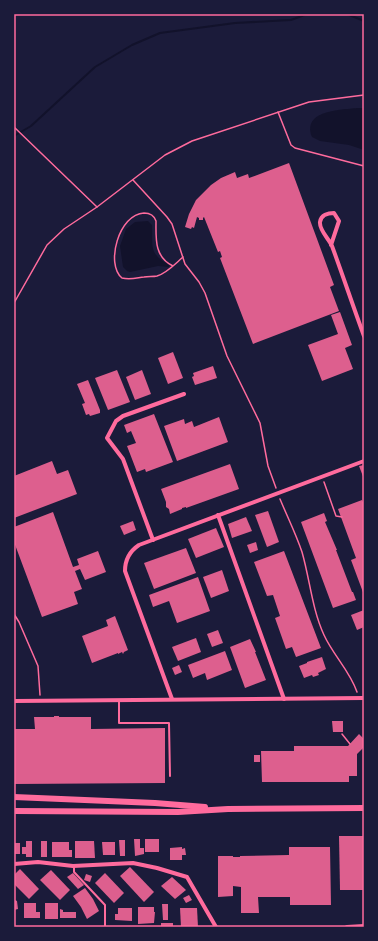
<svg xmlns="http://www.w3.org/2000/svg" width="378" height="941" font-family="'Zilla Slab',serif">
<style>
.water{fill:#12122b}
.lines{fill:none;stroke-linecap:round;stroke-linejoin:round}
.stream{stroke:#12122b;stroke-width:2}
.building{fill:#dd5f8e}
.path{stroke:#ff6b9d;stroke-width:1.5}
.service{stroke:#ff6b9d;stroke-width:2}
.minor{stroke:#ff6b9d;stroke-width:4}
.primary{stroke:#ff6b9d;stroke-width:6}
.neatline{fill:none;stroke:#ff6b9d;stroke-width:1.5}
</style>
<rect width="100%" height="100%" fill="#1b1b3a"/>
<!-- water -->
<g class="water">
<path d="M357,108H364V150L349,145L320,141L312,137C302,110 340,110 357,108Z"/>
<path d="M148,221L152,225C153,246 148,253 169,265V267L158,266L130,272L127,271L123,267L120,246L126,229L135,222Z"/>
</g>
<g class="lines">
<!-- stream -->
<g class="stream">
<path d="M347,14L364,21"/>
<path d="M14,136L31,126L95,67L132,45L160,33L235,23L291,20L307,14"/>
</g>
</g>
<!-- building -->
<g class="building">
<path d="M289,163L334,285L330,287L339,311L253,344L220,258L222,257L220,251L218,252L204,217L203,218V220H199V218L197,217L194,228L192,227L191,229L185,227L189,214L196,200L211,185L221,178L235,172L237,178L248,174L249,178Z"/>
<path d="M340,312L352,345L345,348L353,369L322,381L308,345L338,334L331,315Z"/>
<path d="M173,352L183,378L168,384L158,358Z"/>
<path d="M213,366L217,378L195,385L192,377L194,376L193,373Z"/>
<path d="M117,370L130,402L108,410L95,378Z"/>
<path d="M142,370L151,394L135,400L126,377Z"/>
<path d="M88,380L100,410V413L90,416L89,414L86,415L82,404L85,403L77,384Z"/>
<path d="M154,414L173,462L146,472L145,469L137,472L127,446L136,443L131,431L127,433L124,425Z"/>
<path d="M219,417L228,442L177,461L164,426L184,419L185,424L192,421L194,427Z"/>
<path d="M52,461L57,474L68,470L77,494L14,518V476Z"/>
<path d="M230,464L239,489L186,508V507L182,508V509L170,514L169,509L166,507V502L161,489Z"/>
<path d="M364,465V479L359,466Z"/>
<path d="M362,500L364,504V595L351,560L356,558L338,509Z"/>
<path d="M268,511L279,542L267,547L255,515Z"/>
<path d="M53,512L73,567L79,565L77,559L98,551L106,572L85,580L80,569L75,571L82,589L74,592L78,604L42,617L14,542V527Z"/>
<path d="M324,513L327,521L325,522L337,550H336L352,592H353L356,600L333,608L301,522Z"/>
<path d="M246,517L252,531L232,538L228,524Z"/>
<path d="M133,521L136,530L124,535L120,526Z"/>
<path d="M216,528L224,547L196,558L188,539Z"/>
<path d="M256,542L258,550L250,553L247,545Z"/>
<path d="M186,548L196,573L154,589L144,563Z"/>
<path d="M284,551L321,648L296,657L292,647L286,649L275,618L280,616L273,595L267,596L254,562Z"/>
<path d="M222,570L229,591L211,598L203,577Z"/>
<path d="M198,577L210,611L177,623L169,601L153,607L149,595Z"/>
<path d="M364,610V627L357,630L351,615Z"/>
<path d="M115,616L128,650L124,652L123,654L122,652L118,654V653L92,663L82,636L108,626L106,620Z"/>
<path d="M218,630L223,643L212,647L207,634Z"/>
<path d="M196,638L201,652L178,661L172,647Z"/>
<path d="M250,639L256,652H255L266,680L245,688L230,647Z"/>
<path d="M225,651L232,670L207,680L205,673L193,678L188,665Z"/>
<path d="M322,657L326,669L318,673L319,675L313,677L312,675L304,678L299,666L307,663V662Z"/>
<path d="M179,665L182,672L175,675L172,668Z"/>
<path d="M54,716H59V717H91V729L165,728V783L14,784V729H35L34,717H54Z"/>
<path d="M332,721H343V732H333Z"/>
<path d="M359,734L364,739V747L357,754V776H349V782H262L261,751H294V746H348Z"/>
<rect x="254" y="755" width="6" height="7"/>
<path d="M339,836H364V890H340Z"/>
<path d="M134,839H140V848H144V854L135,856Z"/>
<rect x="145" y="839" width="14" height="13"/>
<path d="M119,840H125V856H120Z"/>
<path d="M26,841H32V857H26V854H22V847H26Z"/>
<rect x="41" y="841" width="6" height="16"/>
<path d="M75,841H94L95,858H75Z"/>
<path d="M52,842H69V850H72V857H52Z"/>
<path d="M102,842H115V855H103Z"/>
<rect x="14" y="843" width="6" height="11"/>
<path d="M182,847V849L185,848L186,855H182V860H170V848Z"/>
<path d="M289,847H330L331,905H290V897H258L259,913H241V887L233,886V896L218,897V856H233V857H240V856L289,855Z"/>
<path d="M130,867L154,892L144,902L120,876Z"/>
<path d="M20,869L39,889L29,899L14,884V875Z"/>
<path d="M51,870L70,890L60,900L40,880Z"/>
<path d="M73,873L84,885L78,889L67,877Z"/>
<path d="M105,873L124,893L114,903L95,883Z"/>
<path d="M86,874L92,876L90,882L84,880Z"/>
<path d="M172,877L186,890L175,899L161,886Z"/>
<path d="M85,888L93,899L99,911L87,919L81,907L73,896Z"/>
<path d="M189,895L192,900L186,903L183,898Z"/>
<path d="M15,900L17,901L18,909L14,910Z"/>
<path d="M24,903H36V912H40V918H24Z"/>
<rect x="45" y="903" width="13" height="16"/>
<path d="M162,904H168V920H163Z"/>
<path d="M138,907H154V912H155L154,923L138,924Z"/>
<path d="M118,908H132V921L115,920V914H118Z"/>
<path d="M180,908H197L198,927H181Z"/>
<path d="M60,909L63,910V912H76V918H60Z"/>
<rect x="161" y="923" width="12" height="4"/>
</g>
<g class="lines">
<!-- path -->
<g class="path">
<path d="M278,112L291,145L295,148L364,166"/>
<path d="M14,127L97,207"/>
<path d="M133,180L167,217L172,224L185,264L199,282L205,293L227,356L260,423L268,466L276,488"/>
<path d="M173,266C154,257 156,238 156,221C154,215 149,213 144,213C119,214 105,264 122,278C130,280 136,278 144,277C148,276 153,277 157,276C167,273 175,264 183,257"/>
<path d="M14,303L47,245L64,229L97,207L165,155L192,141L309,102L364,95"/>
<path d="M324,482L336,516L342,517"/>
<path d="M280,499C287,516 296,534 302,552C310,580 312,609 324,635C333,655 350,671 357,692"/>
<path d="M14,614L19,622L38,666L40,695"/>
<path d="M342,734L350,744"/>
</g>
<!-- service -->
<g class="service">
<path d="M119,701V723H169L170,776"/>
<path d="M74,866V872L105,905V927"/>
</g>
<!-- minor -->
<g class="minor">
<path d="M331,245L339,221L334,213C328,213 321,215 320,222C319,230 329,239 332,246C343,276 353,306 364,336"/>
<path d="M218,515L284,699"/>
<path d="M153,540L123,459L107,438L116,421L123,416L184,394"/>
<path d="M172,699L125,571C125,560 130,551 139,545L364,461"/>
<path d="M14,701L364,698"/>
<path d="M14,864L38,862L73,866L133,863L157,868L187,877L216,927"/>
<path d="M347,927L364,926"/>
</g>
<!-- primary -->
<g class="primary">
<path d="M14,797L155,803L205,807"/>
<path d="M14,811L178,812L228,809L364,808"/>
</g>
</g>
<!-- border -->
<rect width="378" height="941" fill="none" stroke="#1b1b3a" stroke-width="30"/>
<rect x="15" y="15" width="348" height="911" class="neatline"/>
</svg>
